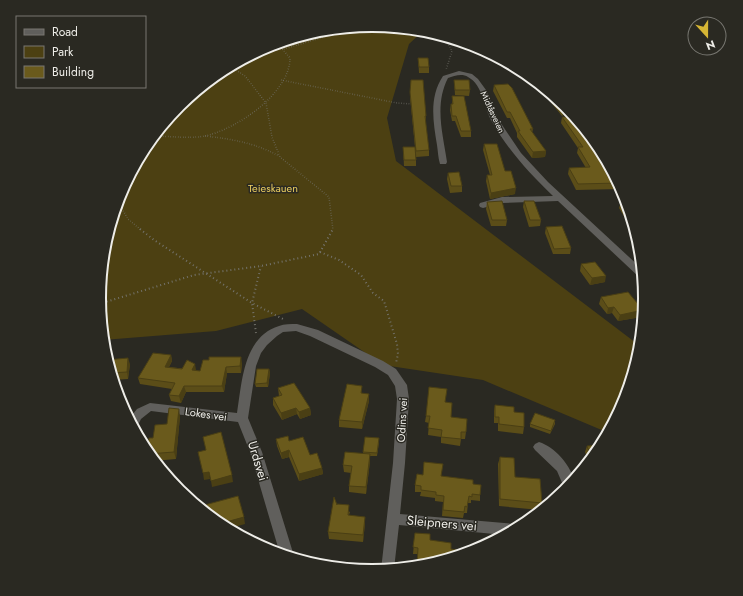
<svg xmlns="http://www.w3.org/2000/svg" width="743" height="596" font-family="Jost,sans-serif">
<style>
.green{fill:#4c4012}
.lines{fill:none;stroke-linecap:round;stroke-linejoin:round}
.path-far1{stroke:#74736c;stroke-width:1.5;stroke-dasharray:0.5 2;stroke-linecap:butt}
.path{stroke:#74736c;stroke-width:2;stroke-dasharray:1 3;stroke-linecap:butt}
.minor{fill:#605f5c;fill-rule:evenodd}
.wall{fill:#5b4d18}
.shaded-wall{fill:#4a3f14}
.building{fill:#6a5a1c;stroke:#4a3f14}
.labels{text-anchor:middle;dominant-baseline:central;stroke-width:3;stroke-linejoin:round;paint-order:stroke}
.far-street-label{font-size:9px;fill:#eeede8;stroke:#2a2922}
.park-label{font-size:11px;fill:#eacd5f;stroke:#2a2922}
.street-label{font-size:11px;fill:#eeede8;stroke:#2a2922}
.near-street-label{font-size:13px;fill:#eeede8;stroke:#2a2922}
.rim{fill:none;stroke:#eeede8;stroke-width:2}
</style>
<rect width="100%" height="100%" fill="#2a2922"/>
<!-- green -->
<path class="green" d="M372,25L424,30L409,44L387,118L396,161L640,346L624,403L606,435L604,431L483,380L383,365L302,309L216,331L103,340L99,298L104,245L119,193L145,146L179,105L220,71L267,46L318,30Z"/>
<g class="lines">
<!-- path-far1 -->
<g class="path-far1">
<path d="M444,36L452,51L446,70"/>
<path d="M284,49L327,36L338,28"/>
<path d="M230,66L245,76L266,103L272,137L280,157L329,197L333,230"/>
<path d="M281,80L397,103L412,104"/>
<path d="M153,136C169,136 189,139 205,136C237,129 290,93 290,58L277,43"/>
<path d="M205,136C232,139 255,143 279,156"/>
<path d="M117,200L128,219L141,230"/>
</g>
<!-- path -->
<g class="path">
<path d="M140,229L154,240L252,303L283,319"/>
<path d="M320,252L339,260L361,275L373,293L384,301L397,344L398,354L396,363"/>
<path d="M99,304L194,275L261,266L319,254L333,229"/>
<path d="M256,333L252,303L261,266"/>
</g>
<!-- minor -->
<g class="minor">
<path d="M459,71L472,74L478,79L486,90L498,119L521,153L548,182L642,269L643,278L639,277L558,201L502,203L483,208L480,207L479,205L480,203L502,197L553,196C529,173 507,149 491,120C484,107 483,85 468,77C462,73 454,76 448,78C434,105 443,134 447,162L446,164H440C438,158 438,151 437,145C433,121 429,97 443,76Z"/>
<path d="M297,324L318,330L383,361L396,369L407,385L409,399L405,463L400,514L515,524L520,527L505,535L399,525L394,569L381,570L393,463L397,399L395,386L388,375L375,367L310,336L296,331L283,332L277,336L267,345L261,353L256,366L248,418L262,452L294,556L293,558L280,554L250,452L238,422L151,411L141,419L136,429L134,430L128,420L137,409L150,403L237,413C242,383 243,337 279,326C284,324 291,324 297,324Z"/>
<path d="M539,442C555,447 569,464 574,479L566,489L563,485L557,471L535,450L533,447L535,444Z"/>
</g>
</g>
<!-- wall -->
<g class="wall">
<path d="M418,58L429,67V73H419Z"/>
<path d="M532,79L565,105L568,112L562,116Z"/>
<path d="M454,80L470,90L469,96L455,95Z"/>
<path d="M494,85L533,129L532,133L546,151L545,157L532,158L517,137V133L510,118H507L493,91Z"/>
<path d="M410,92L426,116V121H425L429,150V156L416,157L410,97Z"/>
<path d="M452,96L471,131V137H461L455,121H452L450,110L451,104H452Z"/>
<path d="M562,117L605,162H607L621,189L576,190L568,174L569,168H586L577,153L578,148L561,123Z"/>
<path d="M484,144L505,171L515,194L490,199L486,181L487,175H490L483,150Z"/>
<path d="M403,147L416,160V166H404Z"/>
<path d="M448,173L462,186V192L450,193L447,179Z"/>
<path d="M524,201L541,220L540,226L529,227L523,207Z"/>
<path d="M487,202L507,220L506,226H491L486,209Z"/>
<path d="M621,202H626L637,238L619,208Z"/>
<path d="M546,227L571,248L570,254H553L545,233Z"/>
<path d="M581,264L605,282L590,285L580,271Z"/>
<path d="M601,297L643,310L641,317L618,321L612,313L607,314L599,304Z"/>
<path d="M171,355L172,361L169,367L196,370V371H200L242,363L241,373H227L224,392H186L181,403L171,401L169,395L172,389L140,384L138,378Z"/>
<path d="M106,360L130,364L128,379L112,380Z"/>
<path d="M269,369L270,373L268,387H256L255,384Z"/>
<path d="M278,388L310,408L311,415L300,419L297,414L282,420L273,405V398L279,396Z"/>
<path d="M362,392V394L369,401L362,429L339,427V420Z"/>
<path d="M445,402L451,417L466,432L465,439H461L460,446L441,443V437L428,435L429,423L425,422L426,416Z"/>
<path d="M495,405L514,412L524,427L523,434L498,431V423H494V411Z"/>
<path d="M180,416L176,459L154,461L147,453L153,438L167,424Z"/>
<path d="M555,420V424L550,434L530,427V424Z"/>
<path d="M276,439L289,441L322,468L323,474L299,481L289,457L282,459L277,446Z"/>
<path d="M379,442L377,456H370V461L366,494L349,492V486L351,473L344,472L343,465L363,454V452Z"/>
<path d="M587,446L598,450L589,462L585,452Z"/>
<path d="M500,457L515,477L542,503L540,510L499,506L498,464Z"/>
<path d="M441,476L473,484L480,495V501L471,500V503H468L467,513H464L463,518L442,516L443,502L435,501V498L420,496L421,492H415V485Z"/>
<path d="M337,505L350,512L349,515L365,523L363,542L329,539L328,532Z"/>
<path d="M415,533L425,566L417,567L418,554H413Z"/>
</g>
<!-- shaded-wall -->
<g class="shaded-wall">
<path d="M567,107L568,109V112L562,116L563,110Z"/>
<path d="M546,151L545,157L532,158L533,152Z"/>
<path d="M516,188L515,194L490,199L491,193Z"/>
<path d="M606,276L605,282L590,285L592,278Z"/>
<path d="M614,307L612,313L607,314L608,308Z"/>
<path d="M643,310L641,317L618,321L620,315Z"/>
<path d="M171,355L172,361L166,373L165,367Z"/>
<path d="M241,357L242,363L241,373L240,366Z"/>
<path d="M128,358L130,364L128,379L127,372Z"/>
<path d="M195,364L196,370L193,376L192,370Z"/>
<path d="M226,367L227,373L224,392L222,386Z"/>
<path d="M269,369L270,373L268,387L267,383Z"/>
<path d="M184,386L186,392L181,403L179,396Z"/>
<path d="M369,394V401L362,429V422Z"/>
<path d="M296,408L297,414L282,420L281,413Z"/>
<path d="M310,408L311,415L300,419L299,412Z"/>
<path d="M179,409L180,416L176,459L174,452Z"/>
<path d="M289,450V457L282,459L281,453Z"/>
<path d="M370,454V461L366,494V487Z"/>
<path d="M322,468L323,474L299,481V474Z"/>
<path d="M209,472L210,479L204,480L203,473Z"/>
<path d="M232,475L233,482L212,487L211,481Z"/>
<path d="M176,479L177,486V489L175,486Z"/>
<path d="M244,517L245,524L227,529L226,522Z"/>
<path d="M365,517V523L363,542V535Z"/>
</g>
<!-- building -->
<g class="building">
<path d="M418,58H428L429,67H419Z"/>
<path d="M411,80H423L426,116H425L429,150L416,151L410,92Z"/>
<path d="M454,80H469L470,90H455Z"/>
<path d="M508,84L512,88L533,129H530L546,151L533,152L518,131H520L510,112H507L494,85Z"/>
<path d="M548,92L565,105L567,107L563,110Z"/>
<path d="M452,96H464L471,131H461L456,116H452L451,104H453Z"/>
<path d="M562,117H574L582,126L605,162H607L618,183L578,184L569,168L590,167L578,147H583Z"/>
<path d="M484,144H497L505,171H511L516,188L491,193L487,175H492Z"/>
<path d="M403,147H415L416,160H404Z"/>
<path d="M459,172L462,186H451L448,173Z"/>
<path d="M502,201L507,220H492L487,202Z"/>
<path d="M524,201H534L541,220H530Z"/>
<path d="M621,202H626L632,221Z"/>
<path d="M562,226L571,248L554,249L546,227Z"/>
<path d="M595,262L606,276L592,278L581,264Z"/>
<path d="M628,292L643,310L620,315L614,307L608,308L601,297Z"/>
<path d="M153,353L171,355L165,367L182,369L187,360L195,364L192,370L200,371L203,360H209V357H241L240,366L226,367L222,386H184L179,396L169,395L175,383L138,378Z"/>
<path d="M128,358L127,372L110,373L106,360Z"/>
<path d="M257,369H269L267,383L255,384Z"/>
<path d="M294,383L310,408L299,412L296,408L281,413L273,398L282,395L278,388Z"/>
<path d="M347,384L362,386L361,393L369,394L362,422L339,420Z"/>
<path d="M429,387L447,389L445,402L452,403L451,417L467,419L466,432H461V439L441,437L442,430L428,428L430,416H426Z"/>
<path d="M495,405L514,407V412L524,413V427L499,424V417H495Z"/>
<path d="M169,408L179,409L174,452L148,454L147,453L149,438H153L155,425L167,424Z"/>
<path d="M535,413L555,420L551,431L530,424Z"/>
<path d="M221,432L232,475L211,481L209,472L203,473L198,452L206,450L203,437Z"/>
<path d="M288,436L289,441L303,437L310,455L317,453L322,468L299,474L289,450L281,453L276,439Z"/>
<path d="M365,437L379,438L377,453L363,452Z"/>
<path d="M601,445L598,450L592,458L587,446Z"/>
<path d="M345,452L370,454L366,487L349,486L352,466L343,465Z"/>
<path d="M500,457L514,458L515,477L540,479L542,503L500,499Z"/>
<path d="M424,462L443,464L441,476L473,480V484L481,485L480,495L472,494V497L469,496L467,507L465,506L464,512L443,510L444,496L436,495V492L421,490V486L415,485L417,474L423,475Z"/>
<path d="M176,479L175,486L169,480Z"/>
<path d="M238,496L244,517L226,522L228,529L220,525L202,510L201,506Z"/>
<path d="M334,497L337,505V504L349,505L348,515L365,517L363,535L328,532Z"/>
<path d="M415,533L430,534V540L451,543V549L458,550V556L425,566H418L417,565L418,548L413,547Z"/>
</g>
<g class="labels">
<!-- far-street labels -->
<g class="far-street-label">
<text transform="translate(493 112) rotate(65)">Midtåsveien</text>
</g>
<!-- park labels -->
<g class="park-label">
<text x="273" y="188">Teieskauen</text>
</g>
<!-- street labels -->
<g class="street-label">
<text transform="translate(206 414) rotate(8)">Lokes vei</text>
<text transform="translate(402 420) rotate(-87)">Odins vei</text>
</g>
<!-- near-street labels -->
<g class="near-street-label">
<text transform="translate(258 461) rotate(73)">Urdsvei</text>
<text transform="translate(442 523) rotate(5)">Sleipners vei</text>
</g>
</g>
<!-- crop -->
<path d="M0 0H743V596H0ZM106 298a266 266 0 1 1 532 0a266 266 0 1 1-532 0Z" fill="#2a2922" fill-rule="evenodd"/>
<path class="rim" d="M106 298a266 266 0 1 1 532 0a266 266 0 1 1-532 0Z"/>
<!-- legend -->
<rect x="16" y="16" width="130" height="72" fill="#2a2922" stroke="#787771"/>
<rect x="24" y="29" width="20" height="6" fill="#605f5c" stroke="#787771"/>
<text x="52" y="36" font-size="12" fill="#eeede8">Road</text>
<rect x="24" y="46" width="20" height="12" fill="#4c4012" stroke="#787771"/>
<text x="52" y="56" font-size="12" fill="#eeede8">Park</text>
<rect x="24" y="66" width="20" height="12" fill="#6a5a1c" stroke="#787771"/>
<text x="52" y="76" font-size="12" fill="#eeede8">Building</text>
<!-- north arrow -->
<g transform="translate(707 36) rotate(159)"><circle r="19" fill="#2a2922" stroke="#787771"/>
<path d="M0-3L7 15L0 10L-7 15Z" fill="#d5b534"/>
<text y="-6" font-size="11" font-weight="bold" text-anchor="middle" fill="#eeede8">N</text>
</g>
</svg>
